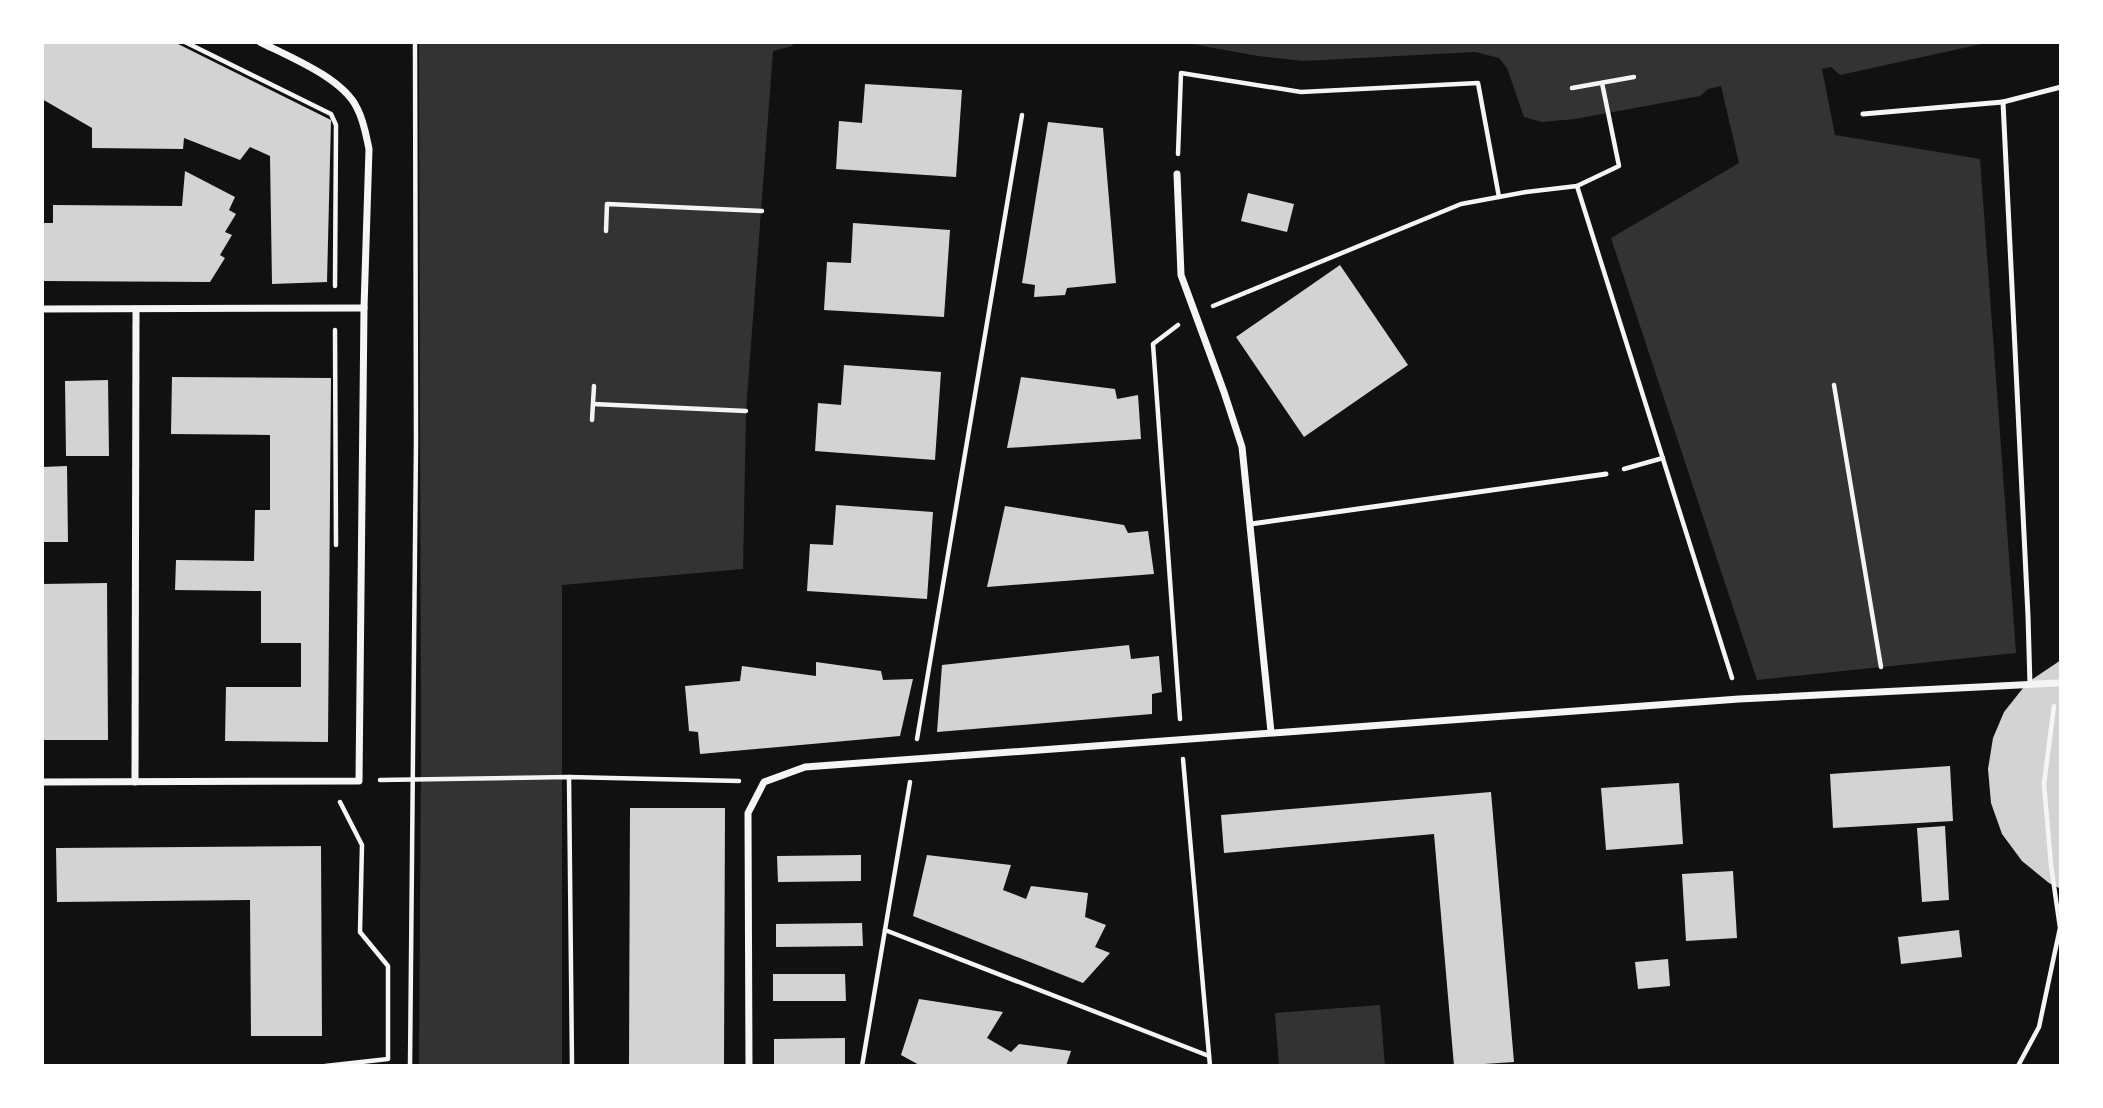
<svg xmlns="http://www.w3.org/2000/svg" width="2103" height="1108" font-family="Figtree,sans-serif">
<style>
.water{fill:#333}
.building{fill:#d3d3d3}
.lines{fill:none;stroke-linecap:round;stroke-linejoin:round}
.path{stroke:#f5f5f5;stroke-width:4.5}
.service{stroke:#f5f5f5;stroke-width:5}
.minor{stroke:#f5f5f5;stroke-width:7}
</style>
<rect width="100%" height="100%" fill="#111"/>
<!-- water -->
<g class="water">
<path d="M419,42H794L792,46L773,51L746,411L743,569L562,585V1066H419L421,755Z"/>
<path d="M1181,42H1991L1840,75L1831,67L1822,69L1835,135L1980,159L2016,653L1757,680L1611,238L1739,163L1721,86L1708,89L1700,96L1575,119L1542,122L1524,117L1507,68L1499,58L1475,52L1303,61L1258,56Z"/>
<path d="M1380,1005L1385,1066H1279L1275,1013Z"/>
</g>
<!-- building -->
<g class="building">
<path d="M42,42H174L331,120L327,282L272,284L270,156L250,147L240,160L184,138L183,149L92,148V128L42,99L44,68Z"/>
<path d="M865,84L962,90L956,177L836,169L839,121L862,123Z"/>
<path d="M1048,122L1103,128L1116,283L1067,288L1065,295L1034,297L1035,285L1022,283Z"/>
<path d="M185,171L235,197L229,210L236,214L225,232L232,235L220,255L225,258L210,282L42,281V223H53V205L182,206Z"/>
<path d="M1248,193L1294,204L1287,232L1241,221Z"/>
<path d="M853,223L950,230L944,317L824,310L827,262L851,263Z"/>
<path d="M1340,265L1408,365L1304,437L1236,337Z"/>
<path d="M844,365L941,372L935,460L815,451L818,403L841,405Z"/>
<path d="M172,377L331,378L328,742L225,741L226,687H301V643H261V591L175,590L176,560L254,561L255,510H270V435L171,434Z"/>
<path d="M1021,377L1115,389L1117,399L1138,395L1141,439L1007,448Z"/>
<path d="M108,380L109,456H66L65,381Z"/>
<path d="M67,466L68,542H42V467Z"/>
<path d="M836,505L933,512L927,599L807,591L810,544L833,545Z"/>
<path d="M1005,506L1124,525L1128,533L1148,531L1154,574L987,587Z"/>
<path d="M107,583L108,740H42V584Z"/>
<path d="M1129,645L1131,659L1159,656L1162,692L1152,694V714L937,732L942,665Z"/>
<path d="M2061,660V889L2049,883L2022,861L2002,834L1991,803L1988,769L1993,738L2004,712L2027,683Z"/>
<path d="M816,662L881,671L883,680L913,679L900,736L700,754L698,732L689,731L685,686L740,681L742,666L816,676Z"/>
<path d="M1950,766L1953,821L1833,828L1830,774Z"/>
<path d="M1679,783L1683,844L1606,850L1601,788Z"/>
<path d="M1491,792L1514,1062L1454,1066L1434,834L1224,853L1221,815Z"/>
<path d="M630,808H725L724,1066H629Z"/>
<path d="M1945,826L1949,900L1922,902L1917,828Z"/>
<path d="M321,846L322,1036H251L250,900L57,902L56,848Z"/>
<path d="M861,855V881L778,882L777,856Z"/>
<path d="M927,855L1011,865L1003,890L1026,899L1031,886L1088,893L1085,917L1106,925L1095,947L1110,953L1083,983L913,916Z"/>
<path d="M1733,871L1737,938L1686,941L1682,874Z"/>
<path d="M862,923L863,946L776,947V924Z"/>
<path d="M1959,930L1962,957L1901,964L1898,937Z"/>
<path d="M1668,959L1670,986L1638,989L1635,962Z"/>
<path d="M773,974H845L846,1001H773Z"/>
<path d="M919,999L1003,1012L987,1038L1011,1052L1019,1044L1071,1051L1066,1066H921L901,1055Z"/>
<path d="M845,1038V1065H774V1039Z"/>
</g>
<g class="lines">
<!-- path -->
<g class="path">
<path d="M185,42L331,114L336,125L335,286"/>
<path d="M1572,88L1634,77"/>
<path d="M1178,154L1181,73L1301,92L1478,83L1499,197"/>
<path d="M1577,186L1619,166L1602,83"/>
<path d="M606,231L607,204L762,211"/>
<path d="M1213,306L1461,204L1526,192L1577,186L1732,678"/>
<path d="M1178,325L1153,344L1180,719"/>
<path d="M335,330L336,545"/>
<path d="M1834,385L1881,667"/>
<path d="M593,404L746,411"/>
<path d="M592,420L594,386"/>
<path d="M1624,469L1663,458"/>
<path d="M917,739L1022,115"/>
<path d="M1183,759L1210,1066"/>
<path d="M569,777L572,1066"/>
<path d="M380,780L569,777L739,781"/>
<path d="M885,930L1209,1056"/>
<path d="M325,1066L388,1059V966L360,932L362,845L340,802"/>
<path d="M410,1066L416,442L415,42"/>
<path d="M862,1066L910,782"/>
<path d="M2018,1066L2039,1027L2060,928L2051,865L2044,784L2054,706"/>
</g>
<!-- service -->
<g class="service">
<path d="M1863,114L2003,102"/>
<path d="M1251,524L1606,474"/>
<path d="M2030,685L2028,616L2003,102L2061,87"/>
</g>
<!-- minor -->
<g class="minor">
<path d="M1177,174L1181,275L1224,392L1242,447L1271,732"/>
<path d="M42,309L364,308"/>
<path d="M42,782L359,781L364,308L369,149C366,135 364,121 357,108C343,78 288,56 260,42"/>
<path d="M135,782L136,309"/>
<path d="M749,1066L748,813L764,782L805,767L1739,699L2057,683"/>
</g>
</g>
<!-- border -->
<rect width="2103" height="1108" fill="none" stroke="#ffffff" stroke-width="88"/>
</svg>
